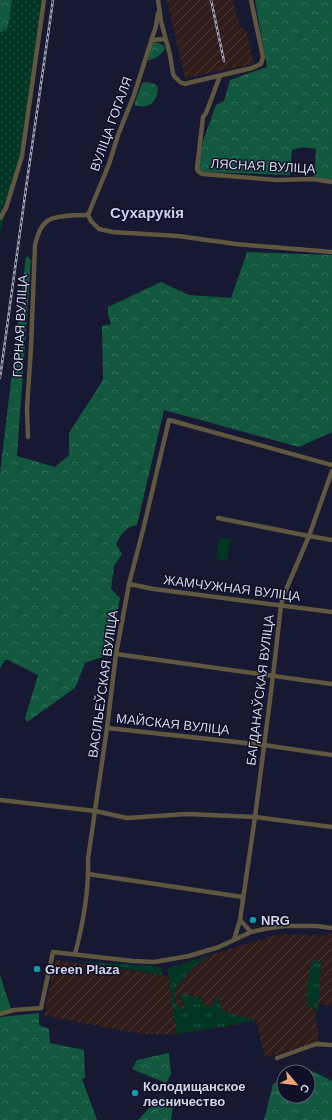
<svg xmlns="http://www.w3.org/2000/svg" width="332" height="1120" font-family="Arial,sans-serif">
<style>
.industrial{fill:url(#industrial-furrows)}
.grass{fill:url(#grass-tufts)}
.forest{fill:url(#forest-crowns)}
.park{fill:#003623}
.garden{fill:url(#garden-dots)}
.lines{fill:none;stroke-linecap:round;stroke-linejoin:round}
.minor{stroke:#605741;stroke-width:4.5}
.rail-casing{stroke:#a1a2b5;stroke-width:2.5}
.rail{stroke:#0f0f27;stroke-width:1;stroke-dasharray:3;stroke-linecap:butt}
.culture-dot{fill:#0f9aa8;stroke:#0f0f27;stroke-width:1.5}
.labels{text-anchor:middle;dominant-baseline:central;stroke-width:3;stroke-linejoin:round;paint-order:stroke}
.street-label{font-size:13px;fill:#d3d5e6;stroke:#0f0f27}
.poi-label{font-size:13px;font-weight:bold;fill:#d3d5e6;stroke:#0f0f27;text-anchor:start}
.quarter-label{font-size:15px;font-weight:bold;fill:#cacef0;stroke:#0f0f27}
</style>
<defs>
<pattern id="industrial-furrows" width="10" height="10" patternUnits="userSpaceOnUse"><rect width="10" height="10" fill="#301d1a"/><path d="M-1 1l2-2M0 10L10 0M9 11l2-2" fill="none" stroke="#4d3d3b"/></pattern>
<pattern id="grass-tufts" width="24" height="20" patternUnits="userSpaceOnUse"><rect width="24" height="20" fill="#003623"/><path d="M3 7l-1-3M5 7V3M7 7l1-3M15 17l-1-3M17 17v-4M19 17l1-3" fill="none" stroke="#245243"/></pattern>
<pattern id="forest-crowns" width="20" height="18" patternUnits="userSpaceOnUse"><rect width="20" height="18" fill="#12583f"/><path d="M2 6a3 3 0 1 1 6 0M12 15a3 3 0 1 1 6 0" fill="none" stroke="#346f5b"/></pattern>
<pattern id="garden-dots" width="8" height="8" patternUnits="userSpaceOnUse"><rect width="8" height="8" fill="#003623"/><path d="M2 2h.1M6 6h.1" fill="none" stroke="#245243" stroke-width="1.8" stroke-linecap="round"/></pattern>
</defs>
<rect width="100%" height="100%" fill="#171831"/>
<!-- industrial -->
<g class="industrial">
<path d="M167,0H233L240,28L246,30L254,64L185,78Z"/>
<path d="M328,933H332V1006L319,1004L318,1011L315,1012L319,1042L266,1057L263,1050L256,1020L229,1026L176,1034H142L52,1017L44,1015L55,960L169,976L168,968L279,934L326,936Z"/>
</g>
<!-- grass -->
<g class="grass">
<path d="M209,956L196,965L176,987L174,996L176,1004L185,1011L184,1002L179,1000L183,993L202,999L203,1005L210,1007L219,997L221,1009L231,1014L256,1020L232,1025L176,1034L168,968Z"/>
<path d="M312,960L321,962L318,1011L309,1007L306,995Z"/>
<path d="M74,961L153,966L161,968L163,975Z"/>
</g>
<!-- forest -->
<g class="forest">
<path d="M0,0H14L10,28L0,36Z"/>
<path d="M255,0H332V180L314,177L316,149L304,147L292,150L290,175L202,172L198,168L203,141L216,105L224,101L230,80L267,67Z"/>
<path d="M155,42L161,44L164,46L165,49C161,55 154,60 148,60L152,43Z"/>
<path d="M147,82L155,84L158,87C157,102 150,110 134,105L142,83Z"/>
<path d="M247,252L332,255V432L299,447L164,410L137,525C125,527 122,533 116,544L122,554L114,566L111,589L120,598L110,654L85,663L75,688L27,722L25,718L38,675L8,660H5L0,668V473L26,256L31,260L17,456L55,467L69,455V433L103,380L102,326L111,324L108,315V307L161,282L189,295L231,298Z"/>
<path d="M0,975L11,1009L0,1014Z"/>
<path d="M39,1013V1025L49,1029L50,1043L84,1050L85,1078L82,1079L97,1120H0V1017Z"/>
<path d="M169,1053L171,1074L166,1083L132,1069L137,1060Z"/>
<path d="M304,1067L332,1081V1120H264L273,1084L284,1078V1096H308V1072H295Z"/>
<path d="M160,1097L174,1099L171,1120H138Z"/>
</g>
<!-- park -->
<path class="park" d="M219,537L231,539L227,561L216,559Z"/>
<!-- garden -->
<path class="garden" d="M12,0H42L20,155L10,189L2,210L5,215L0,233V33L8,27Z"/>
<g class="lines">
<!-- minor -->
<g class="minor">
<path d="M158,0L161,21L170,55L173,74L175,77L180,82L185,84L188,83L252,68L261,64L263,57L251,0"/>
<path d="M151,40L165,39"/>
<path d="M220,76L206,113L203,117L197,169C198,172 200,173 203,174L277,180L313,179L332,182"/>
<path d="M88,215L91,221L99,229L113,232L178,236L236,244L332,252"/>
<path d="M88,215L109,164L118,135L134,95L156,26L158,13"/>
<path d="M0,218L6,208L22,156L44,0"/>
<path d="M28,437L27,408L31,348L35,245C37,237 40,225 49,220C58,215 78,215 88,215"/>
<path d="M218,518L309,536L332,540"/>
<path d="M129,584L154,589L332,612"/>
<path d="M116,654L332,684"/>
<path d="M107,728L264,745L332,755"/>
<path d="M0,800L95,811L127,818L187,814L255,817L332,827"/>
<path d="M88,874L243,897"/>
<path d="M240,920L251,932"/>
<path d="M234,940L240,920L255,817L273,676L281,605L285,592L309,536L332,471"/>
<path d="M75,954C83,924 89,891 88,859L107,728L116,654L129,584L144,526L169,420L332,465"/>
<path d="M0,1014L14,1010L41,1008L53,952L133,961L154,962L189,956L219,947L251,932L264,929L285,926H317L332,928"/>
<path d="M277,1058L316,1044L332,1045"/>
</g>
<!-- rail casing -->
<g class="rail-casing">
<g id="rail">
<path d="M211,0L224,61"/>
<path d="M0,378L26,188L53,0"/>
</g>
</g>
<!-- rail -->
<use href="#rail" class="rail"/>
</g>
<!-- markers -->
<g class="culture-dot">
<circle cx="253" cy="920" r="4"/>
<circle cx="37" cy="969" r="4"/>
<circle cx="135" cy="1093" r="4"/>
</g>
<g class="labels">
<!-- street labels -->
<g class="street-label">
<text transform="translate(111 124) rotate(-70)">ВУЛІЦА ГОГАЛЯ</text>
<text transform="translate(263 166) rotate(3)">ЛЯСНАЯ ВУЛІЦА</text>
<text transform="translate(20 326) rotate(-87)">ГОРНАЯ ВУЛІЦА</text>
<text transform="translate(232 588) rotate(7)">ЖАМЧУЖНАЯ ВУЛІЦА</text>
<text transform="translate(103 684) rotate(-82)">ВАСІЛЬЕЎСКАЯ ВУЛІЦА</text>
<text transform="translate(260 690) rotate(-83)">БАГДАНАЎСКАЯ ВУЛІЦА</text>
<text transform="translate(173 724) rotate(6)">МАЙСКАЯ ВУЛІЦА</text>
</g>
<!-- poi labels -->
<g class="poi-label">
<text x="261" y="920">NRG</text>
<text x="45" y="969">Green Plaza</text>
<text x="143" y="1086">Колодищанское<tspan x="143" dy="15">лесничество</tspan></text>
</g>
<!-- quarter labels -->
<g class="quarter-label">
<text x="147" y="212">Сухарукія</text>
</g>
</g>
<!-- north arrow -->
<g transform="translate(296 1084) rotate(118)"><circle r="19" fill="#0f0f27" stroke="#5d5e73"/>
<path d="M0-3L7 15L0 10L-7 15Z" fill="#f0a279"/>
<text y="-6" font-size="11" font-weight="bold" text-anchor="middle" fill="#d3d5e6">С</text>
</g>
</svg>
